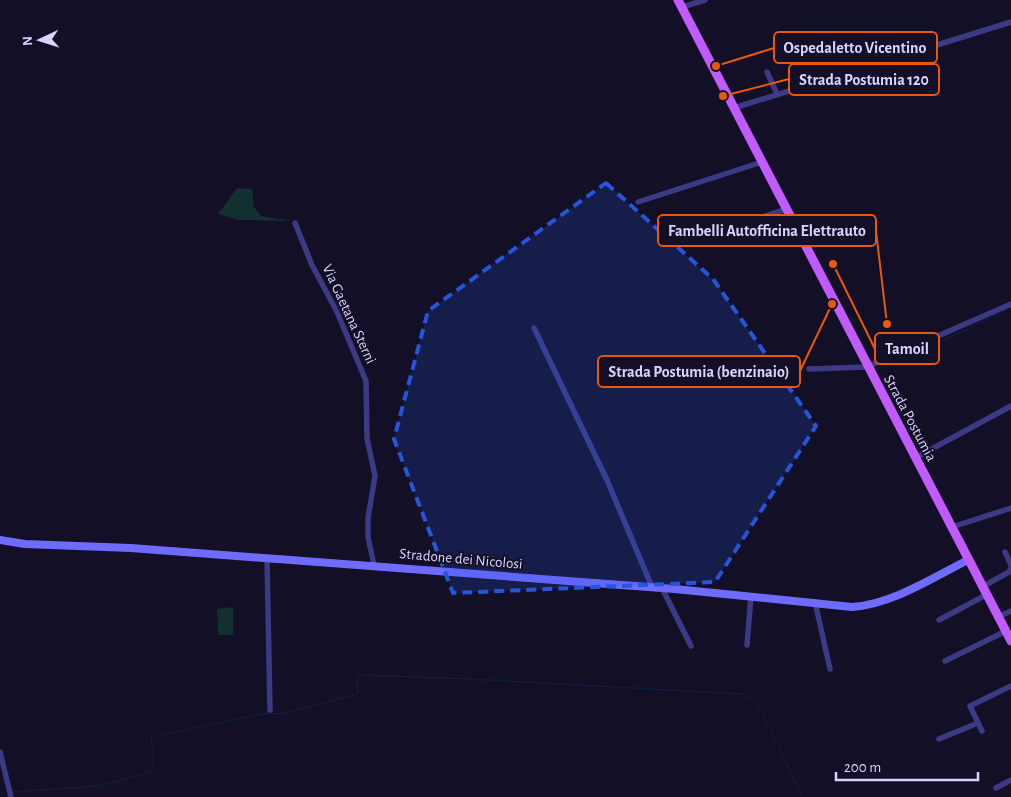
<svg xmlns="http://www.w3.org/2000/svg" width="1011" height="797" font-family="'Alegreya Sans',sans-serif">
<style>
.green{fill:#12302f}
.lines{fill:none;stroke-linecap:round;stroke-linejoin:round}
.stream{stroke:#0c2248;stroke-width:1}
.minor{stroke:#3d3a85;stroke-width:5.5}
.secondary{stroke:#6f6bff;stroke-width:8}
.primary{stroke:#c25bff;stroke-width:9}
.marked{fill:#2655da;fill-opacity:0.2;stroke:#2655da;stroke-width:4;stroke-dasharray:10 6;stroke-linejoin:round}
.labels{text-anchor:middle;dominant-baseline:central;stroke-width:4;stroke-linejoin:round;paint-order:stroke}
.street-label{font-size:15px;fill:#d9d4ff;stroke:#130f26}
.leader{fill:none;stroke:#e8590c;stroke-width:2}
.callout-dot{fill:#e8590c;stroke:#130f26;stroke-width:2}
.callout{fill:#130f26;stroke:#e8590c;stroke-width:2}
.callout-label{font-size:16px;text-anchor:middle;font-weight:bold;fill:#d9d4ff}
</style>
<rect width="100%" height="100%" fill="#130f26"/>
<!-- green -->
<g class="green">
<path d="M237,188L252,189L254,207L261,216L293,221L239,220L218,214Z"/>
<path d="M233,607V635H218L217,609Z"/>
</g>
<g class="lines">
<!-- stream -->
<g class="stream">
<path d="M876,369L966,330L1007,309"/>
<path d="M867,372L920,475"/>
<path d="M629,589L657,591"/>
<path d="M708,589L736,591"/>
<path d="M881,597L919,582"/>
<path d="M0,792H5"/>
<path d="M13,792L99,786L151,772L154,766L151,737L268,713L281,714L358,694L357,677L362,675L470,679L742,694L755,699L803,797"/>
</g>
<!-- minor -->
<g class="minor">
<path d="M682,7L705,0"/>
<path d="M767,72L777,94"/>
<path d="M734,108L1011,22"/>
<path d="M638,202L762,162"/>
<path d="M721,220L725,230L786,209"/>
<path d="M295,223L312,265L337,312L366,381L367,438L375,476L368,518V537L374,565"/>
<path d="M751,237L794,224"/>
<path d="M534,328L607,480L652,587"/>
<path d="M809,369L867,367L1011,304"/>
<path d="M915,458L1011,406"/>
<path d="M952,527L1011,508"/>
<path d="M1005,552L1011,565"/>
<path d="M267,558L270,710"/>
<path d="M982,587L1009,572L1011,568"/>
<path d="M662,588L691,646"/>
<path d="M815,602L830,669"/>
<path d="M998,617L1011,611"/>
<path d="M939,620L986,595"/>
<path d="M747,645L751,596"/>
<path d="M945,661L1006,631"/>
<path d="M982,731L970,706L1011,686"/>
<path d="M939,739L978,723"/>
<path d="M0,752L11,797"/>
<path d="M996,788L1011,780"/>
</g>
<!-- secondary -->
<path class="secondary" d="M0,540L25,544L131,548L675,589L852,607C893,604 932,578 968,560"/>
<!-- primary -->
<path class="primary" d="M678,0L1011,641"/>
</g>
<!-- marked area -->
<path class="marked" d="M606,183L713,279L816,426L715,582L453,593L394,439L428,311Z"/>
<g class="labels">
<!-- street labels -->
<g class="street-label">
<text transform="translate(349 314) rotate(65)">Via Gaetana Sterni</text>
<text transform="translate(910 418) rotate(62)">Strada Postumia</text>
<text transform="translate(461 559) rotate(5)">Stradone dei Nicolosi</text>
</g>
</g>
<!-- callouts -->
<path class="leader" d="M716 66L774 48M723 96L789 79M887 324L876 231M833 264L875 349M832 304L800 371"/>
<g class="callout-dot">
<circle cx="716" cy="66" r="5"/>
<circle cx="723" cy="96" r="5"/>
<circle cx="887" cy="324" r="5"/>
<circle cx="833" cy="264" r="5"/>
<circle cx="832" cy="304" r="5"/>
</g>
<g class="callout">
<rect x="774" y="32" width="163" height="31" rx="5"/>
<rect x="789" y="64" width="150" height="31" rx="5"/>
<rect x="658" y="215" width="218" height="31" rx="5"/>
<rect x="875" y="333" width="64" height="31" rx="5"/>
<rect x="598" y="356" width="202" height="31" rx="5"/>
</g>
<g class="callout-label">
<text x="855" y="53">Ospedaletto Vicentino</text>
<text x="864" y="85">Strada Postumia 120</text>
<text x="767" y="236">Fambelli Autofficina Elettrauto</text>
<text x="907" y="354">Tamoil</text>
<text x="699" y="377">Strada Postumia (benzinaio)</text>
</g>
<!-- north arrow -->
<g transform="translate(40 40) rotate(266)" stroke="#130f26" stroke-width="4" paint-order="stroke">
<path d="M0-4L9 19L0 12L-9 19Z" fill="#d9d4ff"/>
<text y="-8" font-size="14" font-weight="bold" text-anchor="middle" fill="#d9d4ff">N</text>
</g>
<!-- scale -->
<path d="M836 772v8h142v-8" fill="none" stroke="#d9d4ff" stroke-width="2.5"/>
<text x="844" y="772" font-size="15" fill="#d9d4ff" stroke="#130f26" stroke-width="4" paint-order="stroke">200 m</text>
</svg>
